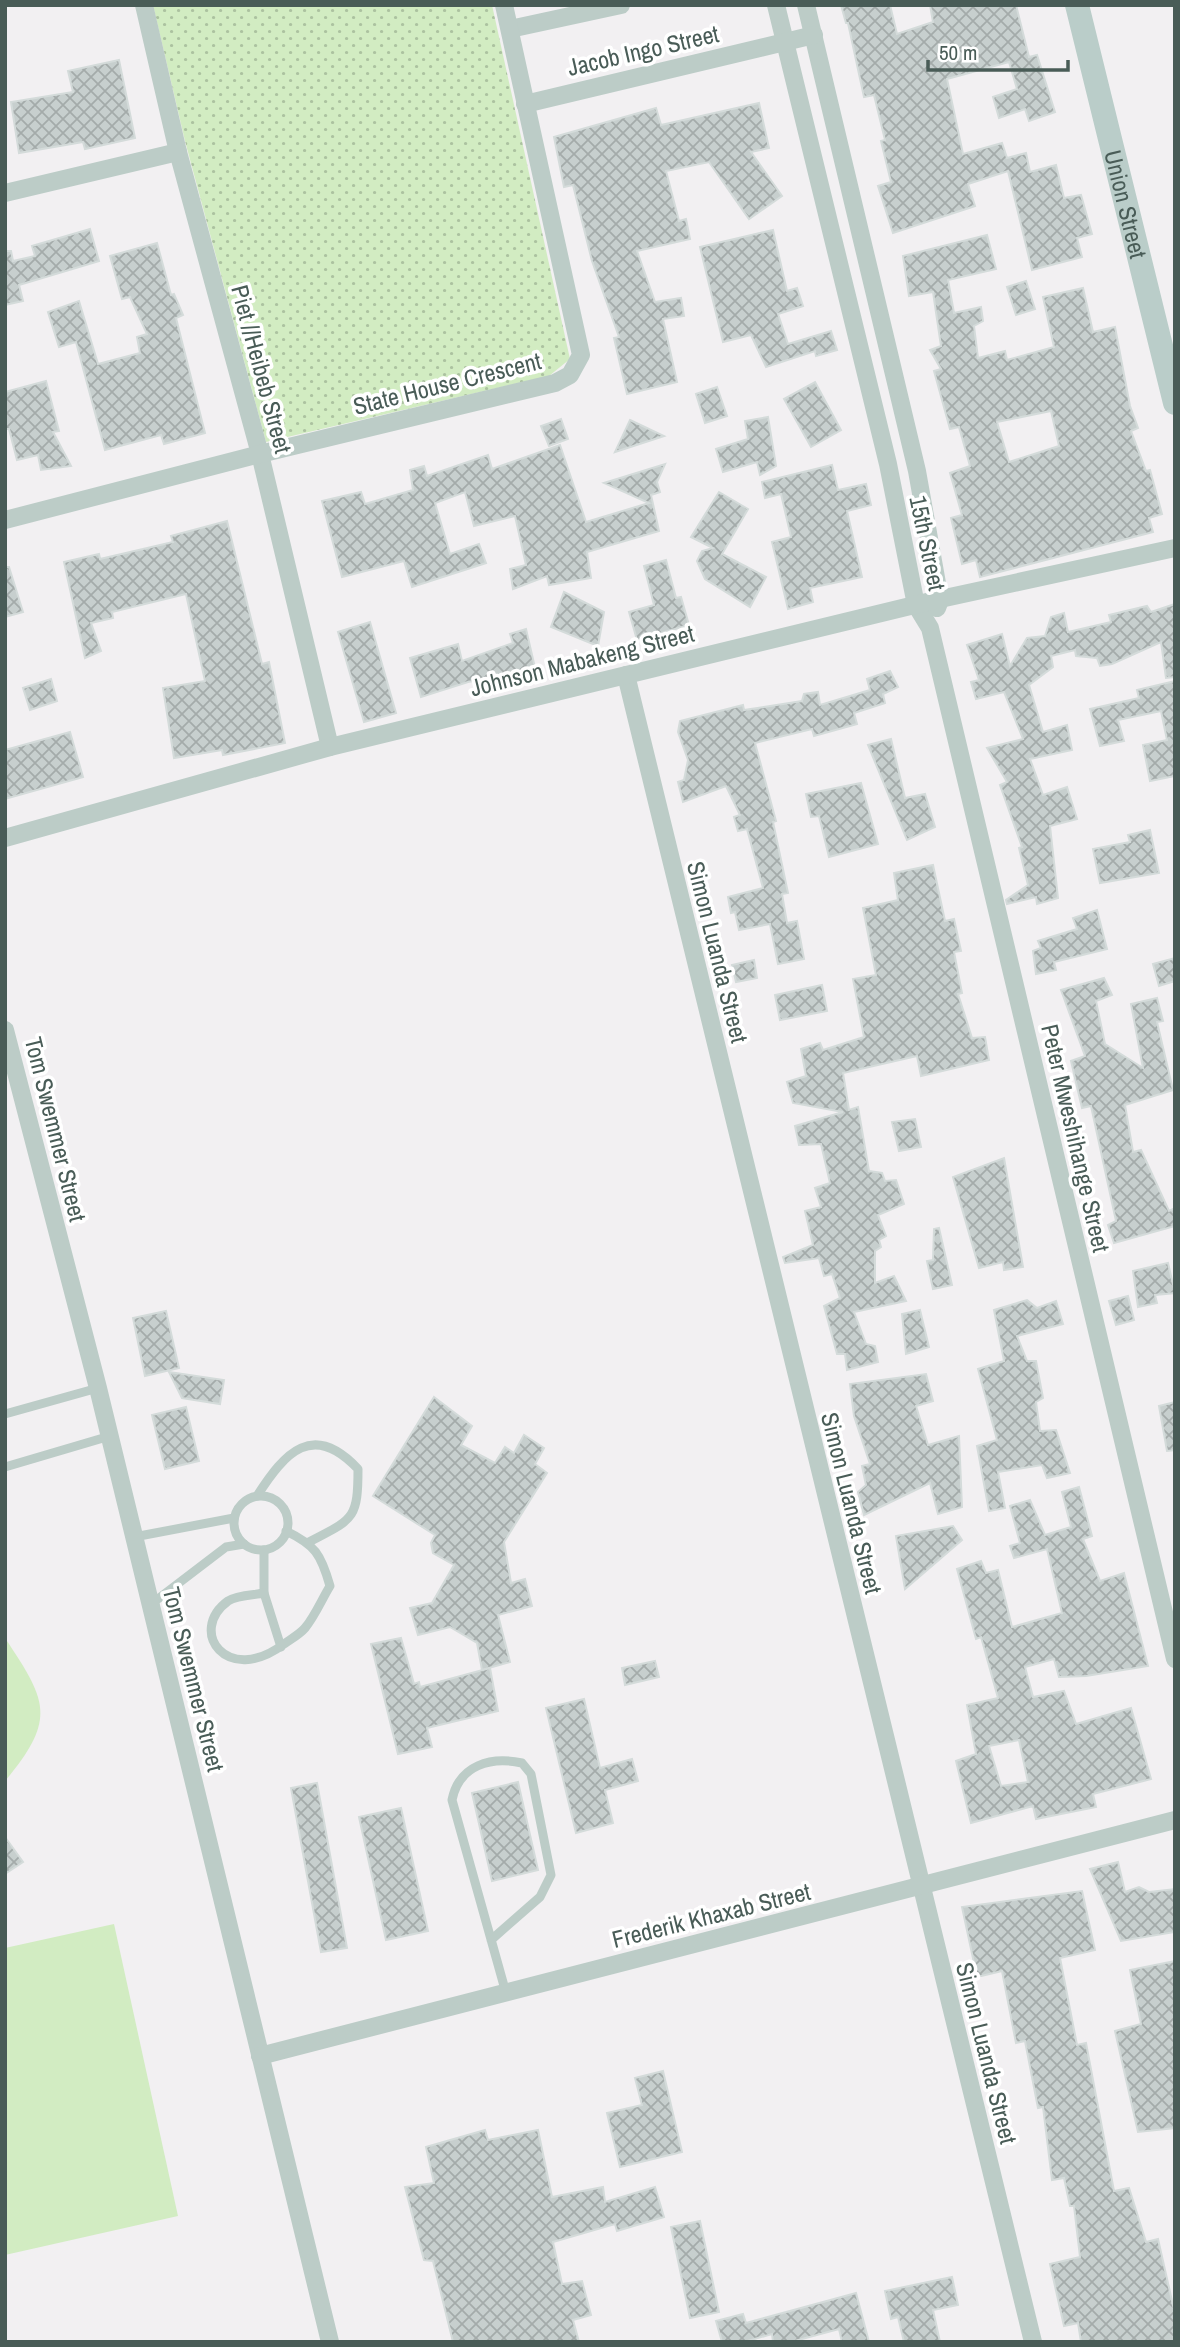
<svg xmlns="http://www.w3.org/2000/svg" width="1180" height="2347" font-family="'Archivo Narrow',sans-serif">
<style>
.grass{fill:#d2ecc2}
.park{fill:url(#park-dots)}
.building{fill:url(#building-cross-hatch);stroke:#d4dbda;stroke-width:2;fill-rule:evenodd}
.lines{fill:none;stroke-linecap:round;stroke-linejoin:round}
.lane{stroke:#bcccc7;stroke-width:9}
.street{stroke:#bcccc7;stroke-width:18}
.secondary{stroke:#bacdc9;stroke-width:24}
.labels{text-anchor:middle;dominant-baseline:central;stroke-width:7;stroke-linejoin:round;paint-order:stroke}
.street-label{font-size:24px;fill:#495c57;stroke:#fff}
</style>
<defs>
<pattern id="park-dots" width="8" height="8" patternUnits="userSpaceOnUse" patternTransform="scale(1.75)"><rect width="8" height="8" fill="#d2ecc2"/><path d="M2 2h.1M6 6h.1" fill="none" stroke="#acc2a0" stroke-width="1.8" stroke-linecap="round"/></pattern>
<pattern id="building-cross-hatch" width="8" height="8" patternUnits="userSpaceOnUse" patternTransform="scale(1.75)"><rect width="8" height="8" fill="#c7cfce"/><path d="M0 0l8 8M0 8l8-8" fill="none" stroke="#a4abaa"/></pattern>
</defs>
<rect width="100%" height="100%" fill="#f2f0f2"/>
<!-- grass -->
<g class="grass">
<path d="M5,1638C47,1701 57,1719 5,1781Z"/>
<path d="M114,1924L178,2216L5,2255V1948Z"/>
</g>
<!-- park -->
<path class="park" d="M153,5H492L570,359L549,376L266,442L185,141Z"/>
<!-- building -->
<g class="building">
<path d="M841,5H890L897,34L933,22L930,5H1016L1029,57L1037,55L1055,112L1029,121L1025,109L999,118L993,97L1017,89L1009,62L947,79L963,154L1002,143L1007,158L1026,153L1030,172L1056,165L1064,198L1081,195L1092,234L1077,238L1082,257L1032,270L1008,171L968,184L975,206L893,233L878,186L891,182L881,141L885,140L874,95L864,97L848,23H846Z"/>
<path d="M119,60L135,138L85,149L83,142L19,153L11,102L73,92L68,71Z"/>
<path d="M759,103L769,148L751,152L782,196L749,219L709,162L666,171L679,221L686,219L690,239L637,251L655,302L681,298L684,316L663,319L677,382L627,394L614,338L619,337L592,261L573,185L564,187L554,137L656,108L661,125Z"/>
<path d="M90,229L99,261L19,285L23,301L5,305V251H11L13,261L35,256L32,246Z"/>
<path d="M773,230L787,291L797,288L803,306L778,314L788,344L831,331L837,350L816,356L815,351L766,367L751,335L723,342L700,247Z"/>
<path d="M987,235L996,269L948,280L954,313L981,307L983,321L974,326L978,358L1005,351L1007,360L1054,347L1043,297L1083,288L1093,332L1115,327L1130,406L1138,428L1131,431L1146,471L1150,470L1162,514L1149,518L1153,532L980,577L976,560L962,564L951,518L962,515L950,473L970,466L959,427L950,429L934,371L941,369L930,350L941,346L933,292L909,296L903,256ZM1051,411L1059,446L1009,462L997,422Z"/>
<path d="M157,243L171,295L174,294L183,315L176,318L205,433L164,444L161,435L105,450L76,342L59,347L48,312L79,301L98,364L140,353L137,337L147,334L130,297L122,299L110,256Z"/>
<path d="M1026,281L1035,309L1016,315L1007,287Z"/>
<path d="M46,381L59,431L53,432L71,466L41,470L38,455L17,460L9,429H5V392Z"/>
<path d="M815,382L841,430L811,447L784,399Z"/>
<path d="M717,387L727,416L705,423L696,394Z"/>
<path d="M768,417L776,466L760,475L757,462L723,472L716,449L748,439L745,421Z"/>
<path d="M561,419L568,439L549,446L541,426Z"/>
<path d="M630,420L664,436L615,452Z"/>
<path d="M560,445L586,522L649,503L604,483L665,464L657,482L660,492L651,495L659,531L587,552L591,578L549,585L547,576L513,589L510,569L526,565L515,516L474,526L465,492L435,503L450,554L479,544L486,563L412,587L404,561L342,577L322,501L361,492L365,504L413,490L410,470L424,466L427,476L488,455L492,469Z"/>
<path d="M832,465L838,490L866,484L871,505L847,511L862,577L810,588L813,602L788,609L772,542L791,537L781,494L765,498L762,482Z"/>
<path d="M719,492L748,509L722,554L766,577L750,607L705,579L697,561L702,551L713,548L691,537Z"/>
<path d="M227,521L262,664L269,662L285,743L223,755L222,750L174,758L163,688L205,681L186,594L112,612L113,618L91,623L101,651L85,658L64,562L99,554L100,559L173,542L171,536Z"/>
<path d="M666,560L676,598L681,597L689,625L637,640L629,612L654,605L644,566Z"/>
<path d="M5,567H9L23,612L5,617Z"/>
<path d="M564,592L604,612L598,646L551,627Z"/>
<path d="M1175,604V677L1166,678L1161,642L1112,664L1100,666L1097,658L1076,656L1075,650L1051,656L1053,667L1029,685L1043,732L1067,725L1072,750L1030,759L1043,795L1067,787L1077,819L1050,826L1058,898L1037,904L1036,897L1007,904L1006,900L1028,885L1019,848L1022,847L1000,785L1007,782L987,748L1023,739L1004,692L976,699L971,682L979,680L967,645L1002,634L1010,666L1027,638L1045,636L1051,617L1064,613L1068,632L1111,622L1109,615L1147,606L1151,612Z"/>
<path d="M370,622L396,713L364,722L338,632Z"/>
<path d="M526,629L536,672L519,678L514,673L468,682L421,697L410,658L458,644L462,661L513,643L510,634Z"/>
<path d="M890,671L898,687L883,694L885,703L854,713L857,724L814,736L812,729L755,743L776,821L773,822L788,893L782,894L787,923L797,921L804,959L778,964L770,924L739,930L735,912L731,913L728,897L763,888L747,829L738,831L734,817L740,815L726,786L683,802L678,782L684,780L688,760L678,732L680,721L743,705L744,710L802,701L804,694L818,692L820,705L870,690L867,679Z"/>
<path d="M51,679L57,701L30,710L23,688Z"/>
<path d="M1175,681V776L1150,781L1143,745L1167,740L1161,711L1118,720L1124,741L1100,746L1090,709L1139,698L1137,690Z"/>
<path d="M70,732L83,777L5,799V750Z"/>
<path d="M891,739L905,798L925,794L935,827L907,840L868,745Z"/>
<path d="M861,783L878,844L829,857L819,816L811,817L806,794Z"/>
<path d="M1150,830L1159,873L1100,883L1093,849L1130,842L1128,835Z"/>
<path d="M933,865L945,921L954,919L961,951L954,952L962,993L958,994L972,1038L985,1037L989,1060L921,1076L917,1056L843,1073L849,1110L858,1107L869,1171L882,1173L885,1181L896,1180L904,1204L878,1215L886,1236L879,1240L881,1247L875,1251V1283L894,1276L906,1301L854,1312L866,1344L875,1346L878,1362L847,1370L845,1354H837L824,1306L840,1298L832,1274L824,1276L819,1258L785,1263L783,1257L813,1245L805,1211L821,1207L815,1188L830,1183L821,1144L799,1145L795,1126L843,1112L793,1103L787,1082L806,1076L801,1049L820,1043L823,1050L864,1037L853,979L876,975L863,908L898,900L894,873Z"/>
<path d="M1097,910L1107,949L1054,962L1056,970L1036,974L1033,951L1041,948L1038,941L1077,929L1073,918Z"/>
<path d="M1175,958V981L1159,986L1153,964Z"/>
<path d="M754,960L757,978L736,982L732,965Z"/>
<path d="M1104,978L1112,995L1096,1001L1105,1044L1143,1068L1131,1004L1157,998L1163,1021L1157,1022L1173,1090L1125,1105L1133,1152L1141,1150L1169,1211L1175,1208V1226L1114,1243L1108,1225L1116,1221L1091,1106L1082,1108L1071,1061L1085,1056L1061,990Z"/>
<path d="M822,985L827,1011L780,1020L775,995Z"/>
<path d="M915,1119L921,1147L899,1151L892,1122Z"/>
<path d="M1004,1158L1023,1267L1004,1270L1003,1262L979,1268L953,1177Z"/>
<path d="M939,1228L952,1285L933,1289L927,1261L933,1260L934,1229Z"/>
<path d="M1168,1263L1175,1293L1155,1295L1157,1303L1138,1307L1133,1271Z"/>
<path d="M1128,1296L1134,1320L1116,1325L1109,1301Z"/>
<path d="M1027,1300L1037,1308L1056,1301L1063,1324L1017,1336L1027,1361H1036L1043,1398L1036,1402L1040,1431L1056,1430L1070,1473L1047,1478L1042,1465L998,1472L1005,1508L989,1511L977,1446L997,1440L978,1369L1004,1361L994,1310Z"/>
<path d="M920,1310L929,1347L906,1354L902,1314Z"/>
<path d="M166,1311L179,1368L145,1376L133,1318Z"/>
<path d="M169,1372L224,1380L220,1404L182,1398Z"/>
<path d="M926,1374L933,1401L916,1406L928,1445L959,1436L962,1507L938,1514L930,1483L864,1515L858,1492L866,1485L862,1466L870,1464L854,1416L850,1384Z"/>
<path d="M434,1397L472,1426L461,1445L495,1463L505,1447L514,1453L524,1435L544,1448L535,1464L547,1473L504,1542L511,1583L525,1579L532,1606L498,1615L510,1662L482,1670L477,1643L450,1627L418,1635L410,1608L432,1603L454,1565L433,1553L431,1543L435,1535L373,1496Z"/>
<path d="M1175,1402V1450L1167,1451L1159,1406Z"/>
<path d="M186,1407L199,1461L165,1469L152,1415Z"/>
<path d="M1079,1487L1092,1536L1083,1539L1100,1581L1124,1573L1148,1666L1086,1676L1059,1677L1054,1659L1025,1667L1033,1697L1064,1691L1076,1724L1131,1708L1151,1779L1093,1794L1096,1807L1036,1819L1033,1806L971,1823L956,1761L976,1754L967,1705L998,1698L981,1637L976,1639L957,1569L981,1561L986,1573L998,1570L1012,1627L1062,1613L1047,1549L1014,1558L1010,1546L1020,1543L1010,1506L1030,1500L1045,1535L1071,1527L1062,1492ZM1019,1740L1028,1782L1001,1786L989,1746Z"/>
<path d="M953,1526L962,1540L905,1589L896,1536Z"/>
<path d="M401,1638L414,1684L419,1682L420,1687L490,1668L498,1711L427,1728L432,1747L398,1754L371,1644Z"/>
<path d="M655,1661L659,1677L625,1685L622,1668Z"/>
<path d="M584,1699L600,1768L632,1759L638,1781L605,1790L613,1823L576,1833L546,1708Z"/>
<path d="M518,1782L538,1870L492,1881L472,1793Z"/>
<path d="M317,1783L347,1948L321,1952L291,1788Z"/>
<path d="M401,1808L428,1931L386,1940L359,1817Z"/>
<path d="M5,1837L23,1862L5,1874Z"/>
<path d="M1118,1862L1125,1892L1139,1887L1149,1892L1175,1889V1932L1121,1941L1090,1869Z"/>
<path d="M1082,1891L1095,1950L1060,1958L1077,2045L1086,2043L1114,2191L1129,2188L1146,2242L1158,2239L1175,2314V2342H1081L1078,2323L1064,2326L1050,2264L1080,2257L1074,2206H1070L1064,2178L1052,2180L1043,2107L1038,2108L1025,2041L1016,2043L1002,1971L977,1977L962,1907Z"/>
<path d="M1175,1961V2128L1138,2132L1115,2031L1141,2024L1130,1970Z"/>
<path d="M663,2071L682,2152L620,2167L607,2113L642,2105L635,2078Z"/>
<path d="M485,2130L488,2140L538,2130L552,2197L603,2187L605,2202L655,2187L664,2217L617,2231L615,2224L553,2242L562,2284L582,2281L591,2315L573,2320L579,2342H453L433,2261L424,2260L405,2187L434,2183L426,2147Z"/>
<path d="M700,2221L719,2312L690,2318L671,2227Z"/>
<path d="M952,2277L958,2305L933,2310L940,2342H904L898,2317L891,2319L885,2291Z"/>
<path d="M856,2293L869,2342H842L839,2329L791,2342H773L772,2334L744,2342H722L716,2321L743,2314L746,2323Z"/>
</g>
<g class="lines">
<!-- lane -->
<g class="lane">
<path d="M5,1414L98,1388"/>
<path d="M5,1467L110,1436"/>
<path d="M257,1496C285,1452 313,1421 358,1469C358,1520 353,1519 309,1542"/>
<circle cx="261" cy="1523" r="27"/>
<path d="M134,1537L234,1518"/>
<path d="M264,1550V1593L281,1647"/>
<path d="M264,1593C254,1595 237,1595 228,1601C187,1631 227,1687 284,1644C291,1639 300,1634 305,1628C315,1616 322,1599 330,1586C321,1554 315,1545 286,1531"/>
<path d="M150,1605L226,1547L244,1544"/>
<path d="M491,1940L540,1897L551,1875L531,1774L522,1763C491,1756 459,1765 452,1800L506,1993"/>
</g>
<!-- street -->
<g class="street">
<path d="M144,5L178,152L260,454L330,747"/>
<path d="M776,5L888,464L916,605L930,628L1175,1659"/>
<path d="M806,5L917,471L940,600L937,608"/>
<path d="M510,29L621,5"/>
<path d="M525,104L814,35"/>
<path d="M5,193L178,152"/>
<path d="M5,520L260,454L555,383L570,375L581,355L504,5"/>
<path d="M626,675L1033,2342"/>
<path d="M5,838L330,747L931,601L1175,548"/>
<path d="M5,1030L98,1388L330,2342"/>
<path d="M260,2056L1175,1820"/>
</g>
<!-- secondary -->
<path class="secondary" id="s1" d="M1077,5L1175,403"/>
</g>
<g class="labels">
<!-- street labels -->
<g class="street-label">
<text transform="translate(643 50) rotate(-13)">Jacob Ingo Street</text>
<text stroke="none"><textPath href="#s1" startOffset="205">Union Street</textPath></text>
<text transform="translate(262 369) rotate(75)">Piet //Heibeb Street</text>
<text transform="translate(447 383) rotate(-14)">State House Crescent</text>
<text transform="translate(928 543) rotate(78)">15th Street</text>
<text transform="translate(582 660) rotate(-14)">Johnson Mabakeng Street</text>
<text transform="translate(718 952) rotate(76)">Simon Luanda Street</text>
<text transform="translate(56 1129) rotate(76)">Tom Swemmer Street</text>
<text transform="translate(1076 1138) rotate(77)">Peter Mweshihange Street</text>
<text transform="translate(852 1503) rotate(76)">Simon Luanda Street</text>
<text transform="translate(194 1679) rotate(76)">Tom Swemmer Street</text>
<text transform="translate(711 1915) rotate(-14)">Frederik Khaxab Street</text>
<text transform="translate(987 2053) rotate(76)">Simon Luanda Street</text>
</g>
</g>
<!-- border -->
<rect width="1180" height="2347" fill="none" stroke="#495c57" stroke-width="14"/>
<!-- scale -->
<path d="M928 60v10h140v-10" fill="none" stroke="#495c57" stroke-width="3.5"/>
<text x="939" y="60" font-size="21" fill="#495c57" stroke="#ffffff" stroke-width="5" paint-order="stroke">50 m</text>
</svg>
